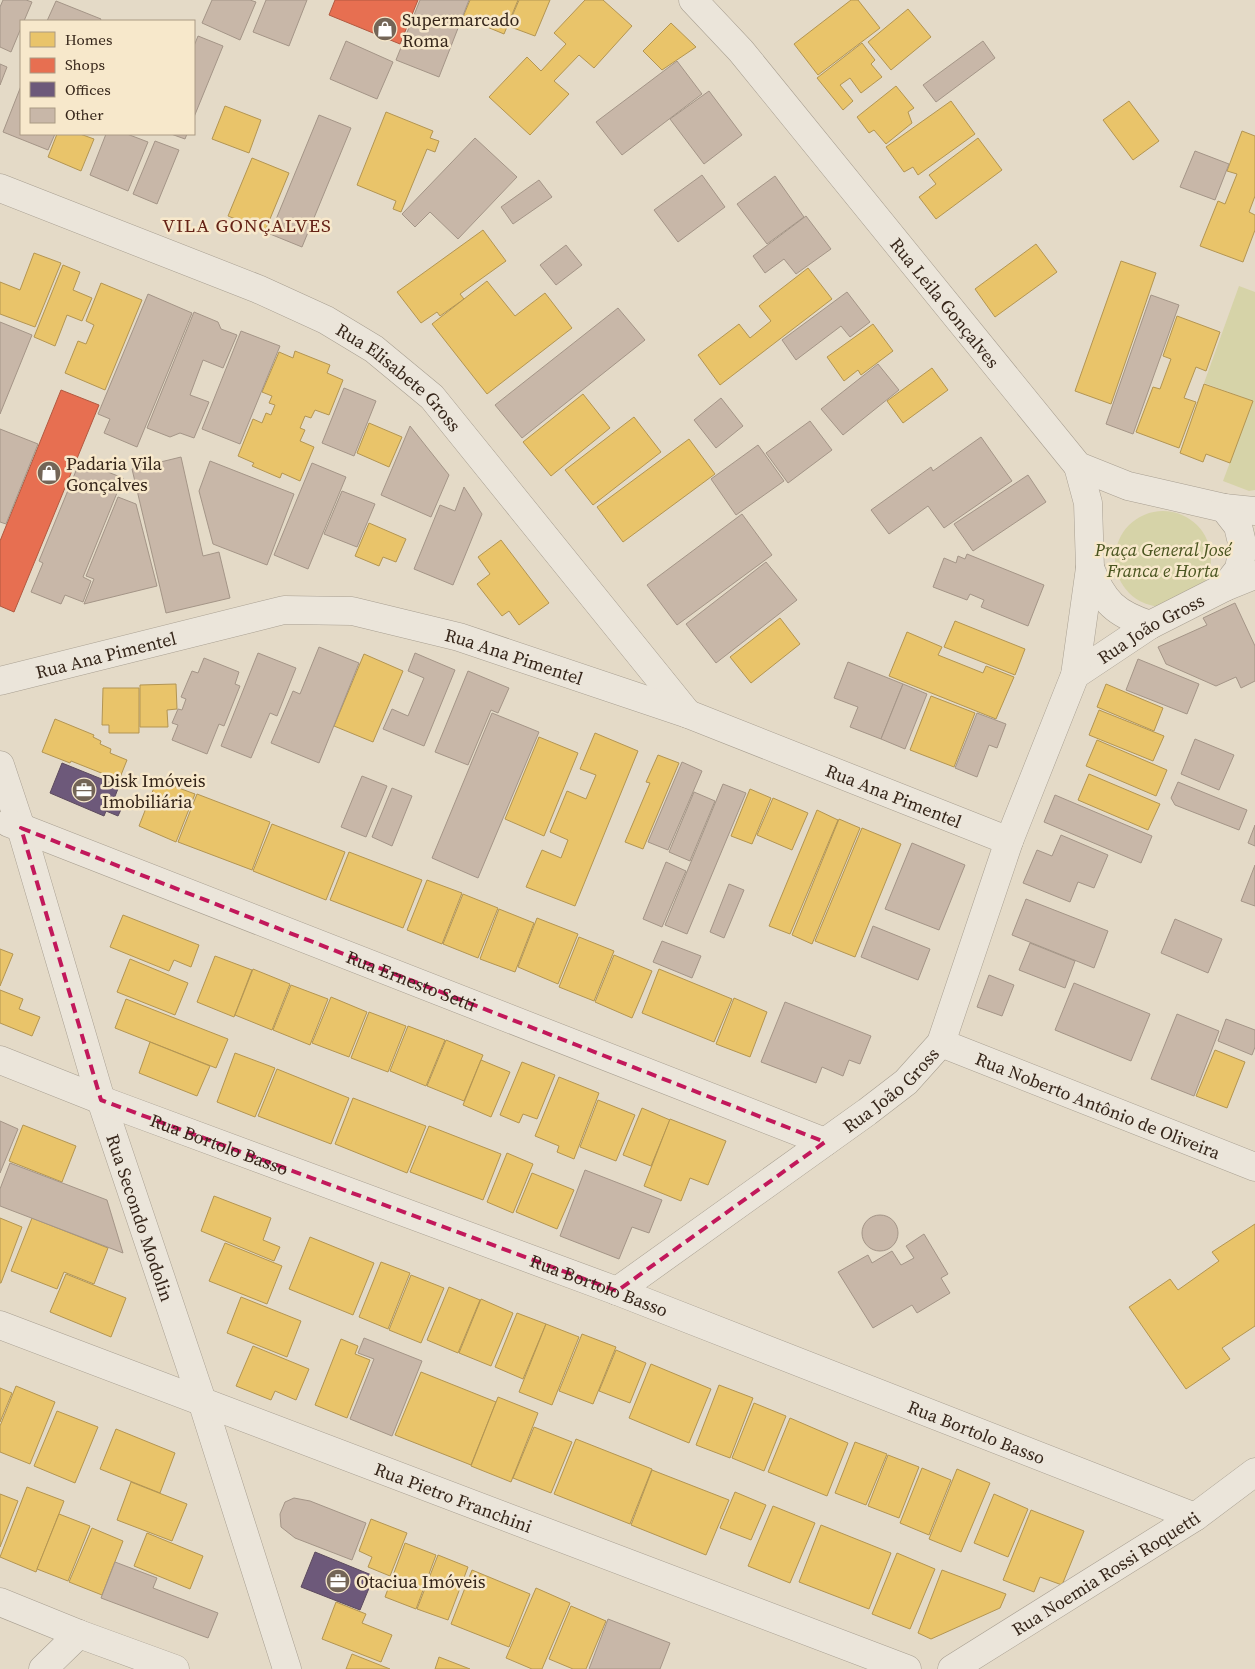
<svg xmlns="http://www.w3.org/2000/svg" width="1255" height="1669" font-family="'Source Serif 4',serif">
<style>
.green{fill:#d6d3a8}
.homes{fill:#e9c46a;stroke:#b39552}
.shops{fill:#e76f51;stroke:#b25940}
.offices{fill:#6d597a;stroke:#5c4a5d}
.building{fill:#c8b7a8;stroke:#a49587}
.lines{fill:none;stroke-linecap:round;stroke-linejoin:round}
.street-casing{stroke:#a89f91;stroke-width:29}
.street{stroke:#ebe5da;stroke-width:28}
.marked{fill:none;stroke:#c2185b;stroke-width:4;stroke-dasharray:10 6;stroke-linejoin:round}
.labels{text-anchor:middle;dominant-baseline:central;stroke-width:5;stroke-linejoin:round;paint-order:stroke}
.poi-label{font-size:18px;fill:#36261a;stroke:#f7e8cb;text-anchor:start}
.street-label{font-size:18px;fill:#36261a;stroke:#f7e8cb}
.park-label{font-size:18px;font-style:italic;fill:#49541f;stroke:#f7e8cb}
.neighbourhood-label{font-size:19px;letter-spacing:1px;fill:#652317;stroke:#f7e8cb}
</style>
<rect width="100%" height="100%" fill="#e4dac7"/>
<!-- green -->
<g class="green">
<path d="M1239,286L1255,292V490L1249,491L1223,481L1253,401L1204,383Z"/>
<circle cx="1163" cy="559" r="48"/>
</g>
<!-- homes -->
<g class="homes">
<path d="M470,0H518L504,34L463,17Z"/>
<path d="M519,0H550L535,36L508,26Z"/>
<path d="M585,0H603L632,26L594,68L579,55L554,81L569,94L530,135L489,97L527,57L541,71L566,44L554,33Z"/>
<path d="M851,0H858L880,28L818,75L794,44Z"/>
<path d="M908,9L931,37L891,70L868,42Z"/>
<path d="M671,23L696,47L662,70L643,51Z"/>
<path d="M862,43L875,60L871,64L882,77L861,93L850,78L840,85L853,101L843,110L817,78Z"/>
<path d="M896,86L914,108L908,112L912,123L886,144L874,130L869,133L857,117Z"/>
<path d="M951,101L975,134L918,175L913,167L904,172L886,147Z"/>
<path d="M1129,101L1159,141L1133,160L1103,120Z"/>
<path d="M225,106L261,120L249,153L212,139Z"/>
<path d="M386,112L433,131L430,138L439,141L435,152L427,149L401,212L393,209L396,201L357,185Z"/>
<path d="M1242,131L1255,136V196L1249,212L1255,215V230L1243,262L1200,246L1218,201L1225,204L1237,174L1227,171Z"/>
<path d="M57,134H80L94,139L81,171L48,157Z"/>
<path d="M978,138L1002,170L936,219L919,197L936,184L929,175Z"/>
<path d="M252,158L289,173L265,231L228,216Z"/>
<path d="M483,230L506,261L460,294L464,299L440,316L437,312L421,323L397,292Z"/>
<path d="M1036,244L1057,272L995,317L975,289Z"/>
<path d="M34,253L61,263L35,327L0,314V282L20,290Z"/>
<path d="M1121,261L1156,273L1111,404L1075,391Z"/>
<path d="M63,265L80,272L73,290L92,298L82,321L67,315L55,346L34,337Z"/>
<path d="M808,268L832,299L720,385L698,355L739,324L750,338L771,321L759,306Z"/>
<path d="M487,281L515,316L545,293L572,328L487,394L432,324Z"/>
<path d="M101,283L142,300L105,390L65,373L78,341L86,344L94,325L86,321Z"/>
<path d="M1177,316L1220,332L1206,371L1196,367L1184,398L1196,402L1179,448L1136,432L1153,387L1160,389L1171,359L1163,356Z"/>
<path d="M873,324L893,351L861,375L858,370L844,381L827,357Z"/>
<path d="M295,351L330,365L327,373L343,380L329,415L315,410L311,418L305,416L300,428L305,430L300,441L314,447L300,481L282,473L280,478L252,466L254,463L238,456L253,419L262,423L266,413L271,415L275,405L269,403L272,396L262,392L279,352L293,358Z"/>
<path d="M932,368L948,390L903,423L887,401Z"/>
<path d="M1204,384L1253,401L1230,463L1206,454L1203,462L1180,453Z"/>
<path d="M583,394L610,428L551,476L523,442Z"/>
<path d="M634,417L661,452L593,505L565,470Z"/>
<path d="M369,423L402,437L389,467L357,453Z"/>
<path d="M689,439L715,474L623,542L597,507Z"/>
<path d="M369,523L406,539L396,562L383,557L379,566L355,556Z"/>
<path d="M501,540L549,603L519,625L509,611L502,616L477,584L490,574L478,557Z"/>
<path d="M780,618L800,644L751,683L730,657Z"/>
<path d="M955,621L1025,649L1015,675L944,647Z"/>
<path d="M907,632L942,647L938,655L983,673L986,666L1014,677L996,719L889,676Z"/>
<path d="M364,654L403,671L373,742L334,726Z"/>
<path d="M176,684L177,709L167,710L168,727H140V685Z"/>
<path d="M1106,684L1163,708L1154,731L1097,707Z"/>
<path d="M103,688H139V733H109V725H102Z"/>
<path d="M931,696L975,713L954,767L910,750Z"/>
<path d="M1099,710L1164,736L1153,761L1089,735Z"/>
<path d="M55,719L94,735L93,737L101,741L100,744L111,749L110,753L127,760L119,780L71,761L70,763L42,752Z"/>
<path d="M595,733L638,751L575,906L526,887L542,850L561,858L568,840L550,832L567,791L586,799L596,775L580,769Z"/>
<path d="M539,737L578,753L544,836L505,819Z"/>
<path d="M1097,740L1167,770L1156,796L1086,766Z"/>
<path d="M658,755L679,763L643,849L625,842L650,783L646,782Z"/>
<path d="M1089,774L1160,804L1148,830L1078,800Z"/>
<path d="M157,780L195,794L176,842L139,826Z"/>
<path d="M750,789L771,798L752,844L731,836Z"/>
<path d="M197,794L270,822L252,870L178,842Z"/>
<path d="M773,798L808,813L792,850L757,835Z"/>
<path d="M817,810L838,820L790,934L769,926Z"/>
<path d="M839,819L860,828L812,944L792,935Z"/>
<path d="M272,824L345,852L326,900L253,871Z"/>
<path d="M862,828L901,844L855,957L815,941Z"/>
<path d="M349,852L422,880L403,928L330,900Z"/>
<path d="M427,880L462,893L442,944L407,930Z"/>
<path d="M463,894L498,908L478,958L443,944Z"/>
<path d="M499,909L534,923L515,972L480,959Z"/>
<path d="M123,915L199,945L191,967L174,960L169,971L110,947Z"/>
<path d="M537,918L578,934L558,984L518,967Z"/>
<path d="M579,937L614,951L594,1001L559,987Z"/>
<path d="M0,949L13,954L0,986Z"/>
<path d="M614,955L652,971L632,1018L595,1002Z"/>
<path d="M215,956L252,970L234,1017L197,1002Z"/>
<path d="M130,959L188,983L175,1015L117,992Z"/>
<path d="M253,969L290,984L272,1030L235,1015Z"/>
<path d="M659,969L732,999L714,1042L642,1013Z"/>
<path d="M291,985L328,999L310,1045L273,1030Z"/>
<path d="M0,990L23,999L19,1009L40,1017L32,1036L0,1023Z"/>
<path d="M331,997L367,1012L349,1057L312,1043Z"/>
<path d="M734,998L767,1012L750,1057L716,1044Z"/>
<path d="M126,999L228,1039L216,1068L115,1028Z"/>
<path d="M369,1012L406,1026L388,1072L351,1058Z"/>
<path d="M408,1026L445,1040L426,1086L390,1071Z"/>
<path d="M446,1040L483,1055L464,1101L427,1086Z"/>
<path d="M150,1042L210,1066L197,1096L139,1073Z"/>
<path d="M1215,1050L1245,1062L1227,1108L1196,1096Z"/>
<path d="M235,1053L275,1068L255,1117L217,1102Z"/>
<path d="M481,1060L510,1072L491,1117L463,1105Z"/>
<path d="M522,1062L555,1075L537,1119L523,1114L519,1123L500,1115Z"/>
<path d="M277,1069L349,1098L331,1144L258,1116Z"/>
<path d="M559,1077L599,1093L574,1159L557,1152L559,1146L535,1136Z"/>
<path d="M353,1098L426,1126L407,1173L335,1144Z"/>
<path d="M598,1100L635,1115L616,1161L580,1147Z"/>
<path d="M642,1108L670,1120L651,1166L623,1155Z"/>
<path d="M670,1119L726,1141L708,1185L690,1178L681,1201L644,1186Z"/>
<path d="M23,1125L76,1146L62,1182L9,1161Z"/>
<path d="M429,1126L501,1154L483,1200L410,1172Z"/>
<path d="M507,1153L533,1164L513,1213L487,1202Z"/>
<path d="M532,1173L574,1190L557,1229L516,1212Z"/>
<path d="M214,1196L271,1218L263,1240L280,1247L274,1261L201,1231Z"/>
<path d="M0,1218L22,1227L1,1283H0Z"/>
<path d="M32,1218L108,1248L94,1284L64,1272L57,1289L11,1271Z"/>
<path d="M1255,1224V1326L1222,1348L1230,1359L1186,1389L1129,1307L1170,1279L1178,1290L1219,1261L1212,1252Z"/>
<path d="M310,1237L374,1263L353,1315L289,1289Z"/>
<path d="M225,1243L282,1266L267,1304L209,1281Z"/>
<path d="M381,1262L410,1273L388,1329L359,1317Z"/>
<path d="M66,1274L126,1298L111,1337L50,1312Z"/>
<path d="M411,1275L444,1288L421,1343L389,1330Z"/>
<path d="M449,1287L480,1300L458,1353L427,1340Z"/>
<path d="M241,1297L301,1321L287,1357L227,1333Z"/>
<path d="M481,1299L513,1313L491,1366L459,1353Z"/>
<path d="M517,1313L546,1324L523,1379L495,1367Z"/>
<path d="M546,1324L579,1337L552,1405L519,1392Z"/>
<path d="M582,1334L616,1347L593,1404L559,1391Z"/>
<path d="M341,1339L358,1346L355,1354L370,1360L347,1418L315,1405Z"/>
<path d="M253,1346L309,1369L296,1400L275,1391L271,1400L236,1386Z"/>
<path d="M616,1350L646,1363L630,1403L599,1391Z"/>
<path d="M651,1364L711,1389L689,1443L629,1418Z"/>
<path d="M421,1372L496,1402L471,1465L395,1435Z"/>
<path d="M719,1385L753,1398L730,1458L696,1445Z"/>
<path d="M16,1386L55,1402L30,1464L0,1452V1426Z"/>
<path d="M0,1388L12,1393L0,1422Z"/>
<path d="M498,1397L538,1413L511,1482L471,1466Z"/>
<path d="M754,1403L786,1416L764,1471L732,1458Z"/>
<path d="M57,1411L98,1427L75,1483L34,1466Z"/>
<path d="M790,1418L848,1443L827,1496L768,1472Z"/>
<path d="M534,1427L572,1442L551,1493L513,1478Z"/>
<path d="M116,1429L175,1453L160,1493L100,1469Z"/>
<path d="M576,1439L652,1469L630,1524L554,1494Z"/>
<path d="M855,1442L887,1454L866,1505L835,1493Z"/>
<path d="M888,1455L919,1467L899,1518L868,1506Z"/>
<path d="M922,1468L951,1480L929,1535L900,1523Z"/>
<path d="M957,1469L990,1483L961,1552L929,1539Z"/>
<path d="M652,1470L729,1500L706,1555L631,1525Z"/>
<path d="M131,1482L187,1504L172,1541L117,1520Z"/>
<path d="M27,1487L64,1501L36,1572L0,1557Z"/>
<path d="M735,1492L766,1505L751,1540L720,1528Z"/>
<path d="M0,1494L18,1501L0,1547Z"/>
<path d="M994,1494L1028,1509L1008,1557L974,1543Z"/>
<path d="M773,1506L815,1523L790,1583L748,1566Z"/>
<path d="M1031,1510L1084,1531L1062,1585L1040,1577L1034,1592L1003,1580Z"/>
<path d="M59,1514L90,1526L68,1581L37,1569Z"/>
<path d="M371,1519L407,1533L390,1576L368,1567L372,1557L359,1551Z"/>
<path d="M821,1525L891,1553L869,1609L799,1582Z"/>
<path d="M92,1528L123,1541L102,1595L69,1582Z"/>
<path d="M147,1533L203,1556L190,1589L134,1566Z"/>
<path d="M405,1543L436,1555L416,1609L385,1597Z"/>
<path d="M897,1553L935,1569L910,1629L872,1614Z"/>
<path d="M438,1555L468,1567L448,1620L417,1609Z"/>
<path d="M472,1570L530,1594L509,1647L451,1624Z"/>
<path d="M942,1570L1006,1594L1000,1608L931,1639L918,1633Z"/>
<path d="M536,1588L570,1603L542,1669H532L506,1658Z"/>
<path d="M336,1602L366,1614L362,1623L392,1635L381,1662L322,1639Z"/>
<path d="M571,1606L606,1621L586,1669H573L549,1659Z"/>
<path d="M352,1654L390,1669H346Z"/>
<path d="M439,1657L470,1669H435Z"/>
</g>
<!-- shops -->
<g class="shops">
<path d="M335,0H418L400,44L329,15Z"/>
<path d="M61,390L99,405L14,612L0,606V541Z"/>
</g>
<!-- offices -->
<g class="offices">
<path d="M62,763L119,786L114,799L124,803L118,816L106,811L104,816L50,793Z"/>
<path d="M315,1552L374,1576L360,1610L301,1587Z"/>
</g>
<!-- building -->
<g class="building">
<path d="M3,0H26L32,2L24,21H21V28L11,52L0,47V7Z"/>
<path d="M212,0H250L256,2L240,40L202,23Z"/>
<path d="M266,0H307L289,46L253,32Z"/>
<path d="M420,0H469L439,77L396,60Z"/>
<path d="M56,1L101,19L100,21H47Z"/>
<path d="M198,36L223,46L194,117V46Z"/>
<path d="M346,41L393,62L377,99L330,79Z"/>
<path d="M983,41L995,58L936,102L923,85Z"/>
<path d="M677,61L702,94L622,155L596,122Z"/>
<path d="M0,64L7,67L0,85Z"/>
<path d="M21,86V134H55L48,150L3,132Z"/>
<path d="M709,91L742,135L704,164L670,119Z"/>
<path d="M319,115L351,128L302,247L270,234Z"/>
<path d="M106,134H127L148,142L128,191L90,175Z"/>
<path d="M171,134H187L185,139Z"/>
<path d="M475,138L517,177L458,239L430,212L415,227L402,214Z"/>
<path d="M155,141L179,150L157,204L133,194Z"/>
<path d="M1195,151L1229,164L1215,200L1180,187Z"/>
<path d="M702,175L725,207L678,242L654,210Z"/>
<path d="M775,176L804,217L767,244L737,204Z"/>
<path d="M539,180L552,197L513,224L501,207Z"/>
<path d="M806,216L831,249L796,274L784,259L765,273L753,256Z"/>
<path d="M566,245L582,265L556,285L540,265Z"/>
<path d="M847,292L870,322L850,337L841,326L796,360L782,340Z"/>
<path d="M148,294L192,313L137,447L104,433L110,419L98,414Z"/>
<path d="M1151,295L1179,305L1133,434L1106,424Z"/>
<path d="M618,308L645,340L522,438L495,405Z"/>
<path d="M194,312L218,322L221,329L237,335L223,368L203,360L190,395L209,402L194,438L180,433L170,437L147,428Z"/>
<path d="M0,322L32,335L0,414Z"/>
<path d="M241,331L280,346L240,444L202,429Z"/>
<path d="M878,364L899,390L843,435L821,409Z"/>
<path d="M344,388L376,401L354,456L322,443Z"/>
<path d="M721,398L743,426L716,448L694,420Z"/>
<path d="M810,421L832,450L788,483L766,453Z"/>
<path d="M410,426L449,475L431,517L381,495Z"/>
<path d="M0,429L38,444L6,524L0,522Z"/>
<path d="M981,437L1012,481L944,528L928,506L889,534L871,510L931,467L933,471Z"/>
<path d="M758,445L784,481L736,515L711,479Z"/>
<path d="M181,457L203,556L219,552L230,598L166,613L132,469Z"/>
<path d="M80,461L123,478L83,577L91,581L83,602L65,595L61,604L31,592L43,563L39,561Z"/>
<path d="M210,461L294,494L267,565L213,544L199,491Z"/>
<path d="M312,463L346,477L308,569L274,555Z"/>
<path d="M1028,475L1046,502L973,551L954,524Z"/>
<path d="M464,487L482,514L453,585L414,569L440,505L455,511Z"/>
<path d="M342,491L375,504L357,547L324,534Z"/>
<path d="M118,497L136,504L157,586L84,604L94,579L86,576Z"/>
<path d="M742,514L772,555L677,625L647,585Z"/>
<path d="M967,554L1044,585L1028,626L981,607L984,600L970,594L967,600L933,587L944,558L956,563L958,556L965,559Z"/>
<path d="M766,562L797,600L716,663L686,624Z"/>
<path d="M1235,603L1255,646V681L1241,688L1236,677L1216,686L1166,664L1158,647L1207,625L1203,618Z"/>
<path d="M319,647L359,663L319,763L271,743L293,691L300,694Z"/>
<path d="M258,653L296,668L277,716L270,713L251,758L221,746Z"/>
<path d="M415,653L455,670L424,746L383,729L392,709L408,716L424,678L408,671Z"/>
<path d="M204,658L239,672L235,684L240,686L224,726L219,724L207,754L172,740L178,725L172,723L178,709L182,710L186,699L181,697L192,671L198,673Z"/>
<path d="M1138,659L1199,684L1187,714L1126,690Z"/>
<path d="M848,662L903,684L881,739L850,727L858,707L834,698Z"/>
<path d="M468,671L509,688L498,713L491,710L468,765L435,752Z"/>
<path d="M903,684L927,694L905,749L881,739Z"/>
<path d="M492,713L539,732L478,878L432,858Z"/>
<path d="M977,713L1006,724L997,748L989,745L977,777L955,768Z"/>
<path d="M1195,739L1234,755L1219,790L1181,774Z"/>
<path d="M682,762L702,771L668,850L648,842Z"/>
<path d="M362,776L387,786L366,837L341,827Z"/>
<path d="M1178,782L1247,810L1239,830L1175,805L1171,798Z"/>
<path d="M723,784L746,793L687,934L665,925Z"/>
<path d="M392,788L412,796L392,846L372,837Z"/>
<path d="M694,792L715,801L690,861L669,852Z"/>
<path d="M1055,795L1152,836L1141,863L1044,822Z"/>
<path d="M1255,825V846L1248,843Z"/>
<path d="M1061,835L1108,855L1094,888L1078,882L1070,902L1023,883L1037,850L1052,856Z"/>
<path d="M912,843L965,865L939,930L885,909Z"/>
<path d="M666,862L686,871L662,927L643,919Z"/>
<path d="M1255,865V906L1241,901Z"/>
<path d="M729,884L744,890L724,938L710,932Z"/>
<path d="M1026,899L1108,931L1094,968L1012,935Z"/>
<path d="M1175,919L1222,939L1208,973L1161,953Z"/>
<path d="M873,926L930,949L918,980L861,957Z"/>
<path d="M662,941L701,956L692,978L653,962Z"/>
<path d="M1030,943L1075,961L1065,988L1019,970Z"/>
<path d="M989,975L1014,985L1002,1016L977,1007Z"/>
<path d="M1074,983L1150,1014L1131,1061L1055,1030Z"/>
<path d="M785,1002L871,1036L860,1064L849,1060L843,1076L822,1067L816,1083L761,1062Z"/>
<path d="M1177,1014L1219,1031L1194,1096L1151,1079Z"/>
<path d="M1226,1019L1255,1030V1047L1252,1055L1218,1041Z"/>
<path d="M0,1121L18,1129L0,1173Z"/>
<path d="M10,1163L107,1200L123,1253L0,1206V1189Z"/>
<path d="M585,1170L662,1200L649,1233L632,1227L619,1259L560,1236Z"/>
<circle cx="880" cy="1233" r="18"/>
<path d="M924,1234L948,1274L941,1278L950,1293L917,1313L912,1305L873,1328L838,1272L868,1255L872,1263L892,1251L901,1265L914,1258L906,1246Z"/>
<path d="M364,1338L422,1361L392,1436L350,1419L374,1359L358,1353Z"/>
<path d="M294,1498L310,1501L366,1523L352,1560L295,1538L281,1527L280,1514L285,1502Z"/>
<path d="M115,1562L157,1578L153,1588L218,1613L208,1638L101,1598Z"/>
<path d="M608,1619L670,1643L660,1669H589Z"/>
</g>
<g class="lines">
<!-- street casing -->
<g class="street-casing">
<g id="street">
<path id="s1" d="M693,0L741,51L1078,466L1128,486L1224,508L1255,511"/>
<path id="s2" d="M0,188L258,289L326,320L374,349L432,397L688,714"/>
<path d="M1224,508L1238,526L1243,547L1239,569L1225,587"/>
<path d="M1090,568C1103,602 1116,614 1150,625"/>
<path id="s3" d="M1075,675L1150,625L1225,587L1255,575"/>
<path id="s4" d="M0,681L284,610L352,611L459,637L688,714L1009,841"/>
<path id="s5" d="M0,765L21,828L101,1100L202,1401L287,1669"/>
<path id="s6" d="M9,823L825,1142"/>
<path id="s7" d="M941,1043L1255,1167"/>
<path id="s8" d="M0,1060L101,1100L617,1291L1195,1517"/>
<path id="s9" d="M617,1291L867,1112L906,1082L941,1043L1009,841L1075,675L1090,568L1088,503L1078,466"/>
<path id="s10" d="M0,1325L907,1669"/>
<path d="M0,1602L79,1634L175,1669"/>
<path d="M43,1669L79,1634"/>
<path id="s11" d="M952,1669L1195,1517L1255,1472"/>
</g>
</g>
<!-- street -->
<use href="#street" class="street"/>
</g>
<!-- marked area -->
<path class="marked" d="M21,828L825,1142L617,1291L101,1100Z"/>
<!-- icons -->
<defs>
<g id="shop-disc" transform="scale(1.25)"><circle r="9.5" fill="#736557" stroke="#f7e8cb"/><path d="M-5-2.5h2.3a2.7 3.5 0 0 1 5.4 0H5L5.5 6h-11ZM-1.5-2.5h3a1.5 2.3 0 0 0-3 0Z" fill="#fff"/></g>
<g id="office-disc" transform="scale(1.25)"><circle r="9.5" fill="#736557" stroke="#f7e8cb"/><path d="M-6-3h4V-5.5h4V-3h4V5H-6ZM-1-4.5V-3h2v-1.5ZM-6 0V1H6V0Z" fill="#fff"/></g>
</defs>
<g fill-rule="evenodd">
<use href="#shop-disc" x="385" y="29"/>
<use href="#shop-disc" x="49" y="473"/>
<use href="#office-disc" x="84" y="790"/>
<use href="#office-disc" x="338" y="1581"/>
</g>
<g class="labels">
<!-- poi labels -->
<g class="poi-label">
<text x="402" y="19">Supermarcado<tspan x="402" dy="21">Roma</tspan></text>
<text x="66" y="463">Padaria Vila<tspan x="66" dy="21">Gonçalves</tspan></text>
<text x="102" y="780">Disk Imóveis<tspan x="102" dy="21">Imobiliária</tspan></text>
<text x="356" y="1581">Otaciua Imóveis</text>
</g>
<!-- street labels -->
<g class="street-label">
<text stroke="none"><textPath href="#s1" startOffset="394">Rua Leila Gonçalves</textPath></text>
<text stroke="none"><textPath href="#s2" startOffset="445">Rua Elisabete Gross</textPath></text>
<text stroke="none"><textPath href="#s3" startOffset="89">Rua João Gross</textPath></text>
<text stroke="none"><textPath href="#s4" startOffset="109">Rua Ana Pimentel</textPath></text>
<text stroke="none"><textPath href="#s4" startOffset="529">Rua Ana Pimentel</textPath></text>
<text stroke="none"><textPath href="#s4" startOffset="934">Rua Ana Pimentel</textPath></text>
<text stroke="none"><textPath href="#s6" startOffset="432">Rua Ernesto Setti</textPath></text>
<text stroke="none"><textPath href="#s9" startOffset="340">Rua João Gross</textPath></text>
<text stroke="none"><textPath href="#s7" startOffset="169">Rua Noberto Antônio de Oliveira</textPath></text>
<text stroke="none"><textPath href="#s8" startOffset="235">Rua Bortolo Basso</textPath></text>
<text stroke="none"><textPath href="#s5" startOffset="474">Rua Secondo Modolin</textPath></text>
<text stroke="none"><textPath href="#s8" startOffset="640">Rua Bortolo Basso</textPath></text>
<text stroke="none"><textPath href="#s8" startOffset="1045">Rua Bortolo Basso</textPath></text>
<text stroke="none"><textPath href="#s10" startOffset="485">Rua Pietro Franchini</textPath></text>
<text stroke="none"><textPath href="#s11" startOffset="181">Rua Noemia Rossi Roquetti</textPath></text>
</g>
<!-- park labels -->
<g class="park-label">
<text x="1163" y="549">Praça General José<tspan x="1163" dy="21">Franca e Horta</tspan></text>
</g>
<!-- neighbourhood labels -->
<g class="neighbourhood-label">
<text x="247" y="225">VILA GONÇALVES</text>
</g>
</g>
<!-- legend -->
<rect x="20" y="20" width="175" height="115" fill="#f7e8cb" stroke="#aa9a84"/>
<rect x="30" y="32" width="25" height="15" fill="#e9c46a" stroke="#aa9a84"/>
<text x="65" y="45" font-size="15" fill="#36261a">Homes</text>
<rect x="30" y="58" width="25" height="15" fill="#e76f51" stroke="#aa9a84"/>
<text x="65" y="70" font-size="15" fill="#36261a">Shops</text>
<rect x="30" y="82" width="25" height="15" fill="#6d597a" stroke="#aa9a84"/>
<text x="65" y="95" font-size="15" fill="#36261a">Offices</text>
<rect x="30" y="108" width="25" height="15" fill="#c8b7a8" stroke="#aa9a84"/>
<text x="65" y="120" font-size="15" fill="#36261a">Other</text>
</svg>
